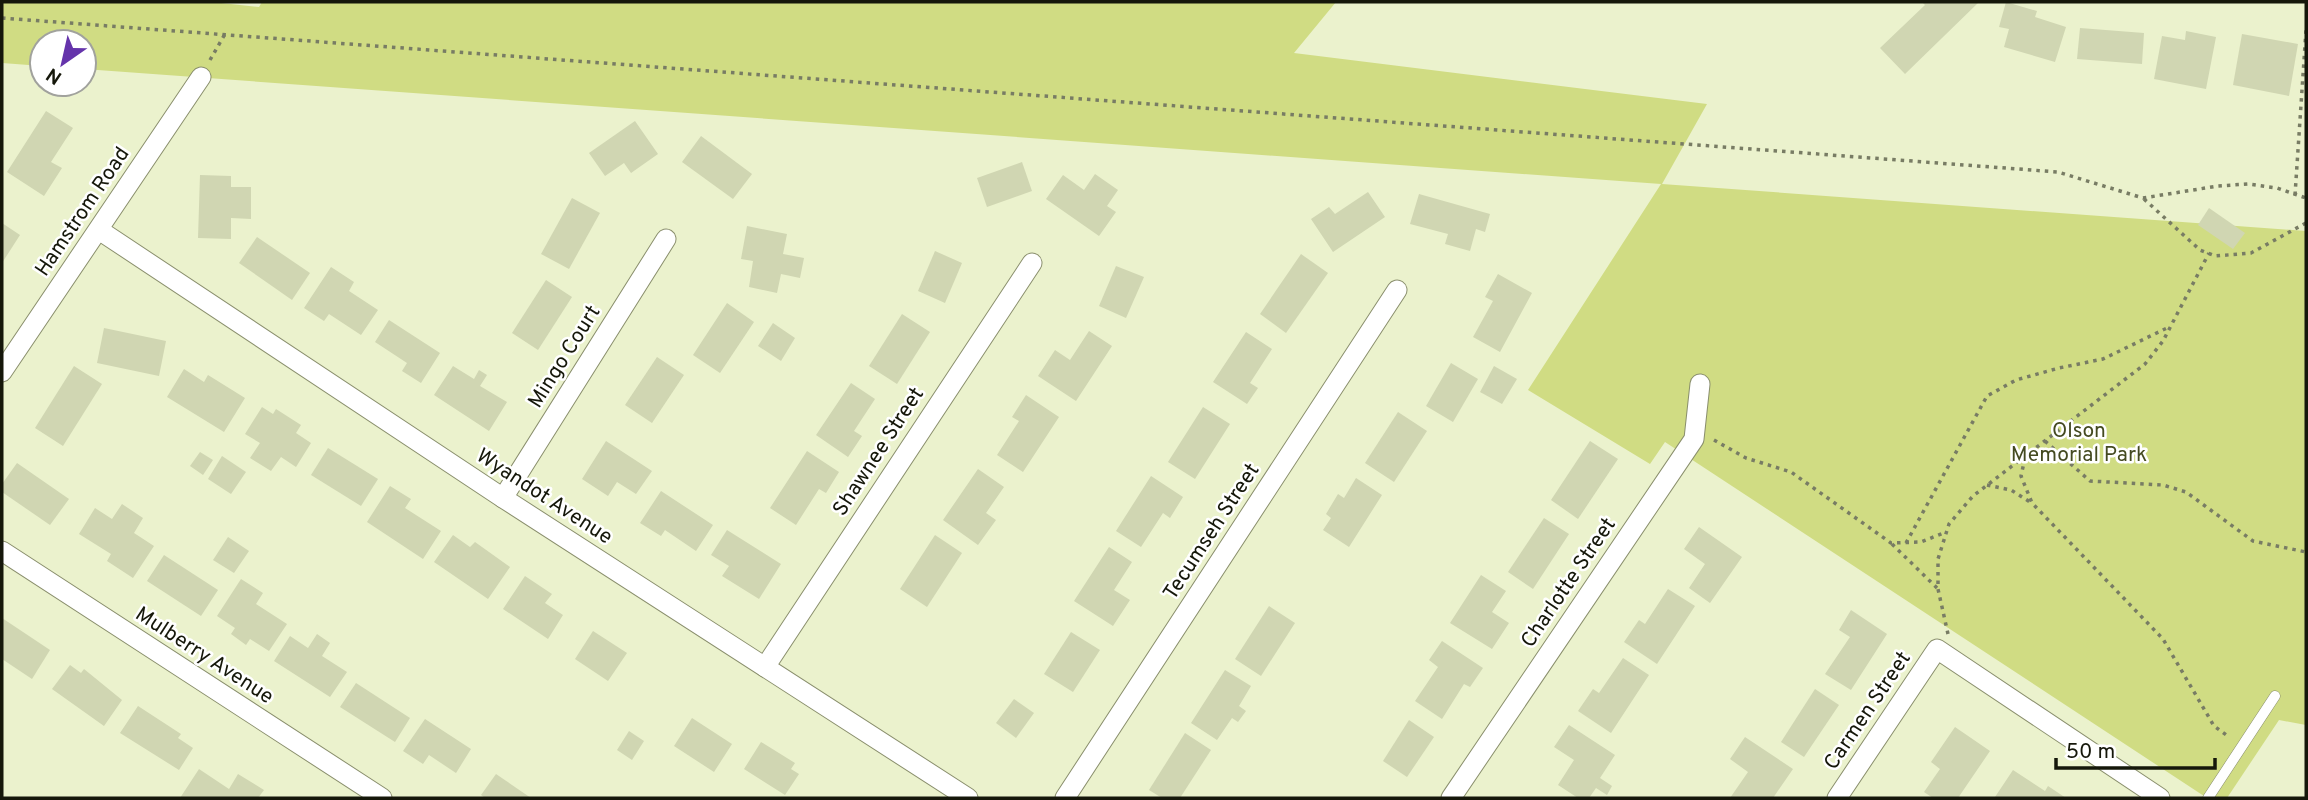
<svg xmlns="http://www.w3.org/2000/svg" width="2308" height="800" font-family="Overpass,sans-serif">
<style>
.green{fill:#d0dc83}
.building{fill:#d0d6b2}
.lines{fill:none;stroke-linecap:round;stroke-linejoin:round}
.lane-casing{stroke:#8a8f6d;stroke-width:11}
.street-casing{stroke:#8a8f6d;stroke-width:21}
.path{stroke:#787c64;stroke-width:3.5;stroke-dasharray:3.5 5;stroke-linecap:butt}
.lane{stroke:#fff;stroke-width:10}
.street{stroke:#fff;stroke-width:19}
.labels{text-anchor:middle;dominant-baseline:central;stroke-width:5;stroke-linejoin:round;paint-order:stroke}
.street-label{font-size:21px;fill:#15170a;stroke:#fff}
.park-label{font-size:21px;fill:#444a20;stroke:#fff}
</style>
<rect width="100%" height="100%" fill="#ebf2cd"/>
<!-- green -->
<path class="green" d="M2,2H212L259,7L262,2H1336L1294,53L1707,104L1662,184L2306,231V725L2279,720L2227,798H2207L1665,442L1650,464L1528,390L1661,184L84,69V42H42V66L2,63Z"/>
<!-- building -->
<g class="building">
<path d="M1922,2H1979L1905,74L1880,48L1925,5Z"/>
<path d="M2006,2L2037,11L2035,17L2066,27L2055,62L2004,47L2009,29L1999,27Z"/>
<path d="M2080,28L2144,33L2142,64L2077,59Z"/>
<path d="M2186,31L2216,37L2206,89L2154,79L2162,36L2185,40Z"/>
<path d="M2242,34L2298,44L2289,96L2233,85Z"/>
<path d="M46,111L73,128L51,162L62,168L44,196L7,172Z"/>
<path d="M635,121L658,154L631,173L624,163L605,176L589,153Z"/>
<path d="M701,136L752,174L733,199L682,162Z"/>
<path d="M1022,162L1032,191L987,207L977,178Z"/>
<path d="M1095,174L1118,190L1107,206L1116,212L1099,236L1046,199L1063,175L1084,190Z"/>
<path d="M200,175L231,176V187H251V219L231,218V239L198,238Z"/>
<path d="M1368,192L1385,217L1333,252L1311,219L1329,207L1335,214Z"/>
<path d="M1419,194L1490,214L1485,232L1476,229L1470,251L1445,244L1448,234L1410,224Z"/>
<path d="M572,198L600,213L569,269L541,254Z"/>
<path d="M2209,208L2245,233L2233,249L2198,225Z"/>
<path d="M2,223L20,235L2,263Z"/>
<path d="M747,226L787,234L783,254L804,258L800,278L781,274L777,293L749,287L753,261L741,259Z"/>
<path d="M257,237L310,273L292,300L239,263Z"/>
<path d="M935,251L962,263L945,303L918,291Z"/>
<path d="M1301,254L1328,273L1286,333L1260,314Z"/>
<path d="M1116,266L1144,277L1126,318L1099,306Z"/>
<path d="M331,267L354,282L349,291L378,310L361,335L329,314L324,321L304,308Z"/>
<path d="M1498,274L1532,293L1500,352L1473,337L1493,301L1485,297Z"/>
<path d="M546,280L572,297L538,350L512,333Z"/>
<path d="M727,303L754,322L720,373L693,355Z"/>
<path d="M902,314L930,332L897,384L869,366Z"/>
<path d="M389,320L440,353L421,383L402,371L407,363L375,342Z"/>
<path d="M773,323L795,338L781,361L758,346Z"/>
<path d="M104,328L166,341L159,376L97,363Z"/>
<path d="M1089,331L1112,346L1076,401L1038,376L1055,350L1070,360Z"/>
<path d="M1246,332L1272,349L1250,383L1258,388L1247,404L1213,382Z"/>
<path d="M657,357L684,375L652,423L625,405Z"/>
<path d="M1451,363L1478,379L1453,422L1426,406Z"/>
<path d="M74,366L102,384L63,446L35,428Z"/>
<path d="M453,366L474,379L479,370L487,375L480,386L507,402L489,431L434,395Z"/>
<path d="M1494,366L1517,379L1502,404L1480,392Z"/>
<path d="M184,369L204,382L208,375L245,398L224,432L167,397Z"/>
<path d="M851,383L875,399L854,431L862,436L848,457L816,435Z"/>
<path d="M1026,395L1059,417L1023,472L997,455L1019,421L1012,417Z"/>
<path d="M262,407L273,414L276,409L301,425L296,433L311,443L296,467L281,457L271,471L250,458L260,443L245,434Z"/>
<path d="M1203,407L1230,424L1195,479L1168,462Z"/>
<path d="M1398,412L1427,431L1394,482L1365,463Z"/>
<path d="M606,441L652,471L636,494L617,482L608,496L582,479Z"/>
<path d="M1590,441L1618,459L1578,519L1551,500Z"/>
<path d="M328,448L378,479L361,506L311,475Z"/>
<path d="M807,451L839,472L826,493L819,489L796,525L770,508Z"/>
<path d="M200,452L213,460L203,475L190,466Z"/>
<path d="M222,456L246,472L231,494L208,479Z"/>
<path d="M17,463L69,499L50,525L2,492V484Z"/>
<path d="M978,469L1004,487L986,513L996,520L978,545L943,520Z"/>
<path d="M1151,476L1183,497L1170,518L1163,513L1141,547L1116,531Z"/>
<path d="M1356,478L1382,495L1349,547L1323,530L1331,518L1326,514L1338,494L1344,498Z"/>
<path d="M390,486L411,499L405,508L441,531L423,559L367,522Z"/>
<path d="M661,491L713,525L696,551L665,530L661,536L640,523Z"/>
<path d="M122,504L143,518L134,533L154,546L133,578L107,561L111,554L79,534L95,508L112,519Z"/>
<path d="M1544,518L1569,534L1533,589L1508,572Z"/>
<path d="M1699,527L1742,557L1710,603L1689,588L1705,564L1684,549Z"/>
<path d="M727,530L781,564L759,599L722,576L729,566L711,555Z"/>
<path d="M453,535L470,547L475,542L510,567L488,599L434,562Z"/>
<path d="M935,535L962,553L927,607L900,589Z"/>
<path d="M228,537L249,551L234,573L213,560Z"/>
<path d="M1109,547L1132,562L1114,590L1130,600L1113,626L1074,601Z"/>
<path d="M164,555L218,590L201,616L147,581Z"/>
<path d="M1481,575L1506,591L1492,612L1509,623L1492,649L1450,623Z"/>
<path d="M525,576L552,594L545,603L563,615L548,639L503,609Z"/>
<path d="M241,579L263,593L256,604L287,624L269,651L250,639L246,645L231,634L235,628L217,616Z"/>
<path d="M1668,589L1695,606L1657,664L1624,642L1639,620L1645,624Z"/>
<path d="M1269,606L1295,623L1261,676L1235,659Z"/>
<path d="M1851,610L1887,634L1851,690L1825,674L1850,637L1839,630Z"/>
<path d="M2,618L50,650L32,679L2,659Z"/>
<path d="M593,631L627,653L608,681L575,659Z"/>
<path d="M1071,632L1100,650L1073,692L1044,674Z"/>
<path d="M317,634L330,643L322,656L347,672L330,697L274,661L290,636L308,648Z"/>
<path d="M1442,641L1483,668L1470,687L1464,684L1442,719L1415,701L1438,667L1429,660Z"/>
<path d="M1623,658L1649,675L1611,733L1578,711L1593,689L1599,693Z"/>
<path d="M70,665L81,673L84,669L122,700L104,726L52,689Z"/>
<path d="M1225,670L1251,686L1239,706L1246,711L1238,722L1232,718L1217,740L1191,723Z"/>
<path d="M356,683L410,718L395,742L340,707Z"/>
<path d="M1815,689L1839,705L1804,757L1781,742Z"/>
<path d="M1014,699L1034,713L1016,738L996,723Z"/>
<path d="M138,706L181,734L178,738L193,748L179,770L120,733Z"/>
<path d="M692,718L732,744L714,772L674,746Z"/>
<path d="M425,719L471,749L456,773L429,755L423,764L403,751Z"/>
<path d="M1409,720L1434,737L1407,777L1383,761Z"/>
<path d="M1569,725L1615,755L1600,778L1612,786L1607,795L1596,788L1589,798H1578L1558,785L1574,760L1554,747Z"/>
<path d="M1955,727L1990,751L1958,798H1933L1924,792L1940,769L1931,762Z"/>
<path d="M629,731L644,741L632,760L617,750Z"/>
<path d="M1185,733L1211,750L1180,798H1162L1149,790Z"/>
<path d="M1745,737L1793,769L1773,798H1730L1748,772L1730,759Z"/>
<path d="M761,742L795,763L791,769L799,774L785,795L744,769Z"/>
<path d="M199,769L229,789L238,774L264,790L258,798H180Z"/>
<path d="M2013,770L2045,791L2048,786L2066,798H1998L1995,797Z"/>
<path d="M496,774L531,798H485L481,795Z"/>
</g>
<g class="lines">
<!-- lane casing -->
<g class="lane-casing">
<path id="lane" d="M2208,798L2275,696"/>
</g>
<!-- street casing -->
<g class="street-casing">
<g id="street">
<path d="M99,230L503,498L968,798"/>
<path d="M2,372L201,77"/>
<path d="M503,498L666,239"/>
<path d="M2,551L382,798"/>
<path d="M765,667L1032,263"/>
<path d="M1065,798L1397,290"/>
<path d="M1451,798L1694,439L1700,384"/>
<path d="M1837,798L1937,649L2160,798"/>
</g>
</g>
<!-- path -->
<g class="path">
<path d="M2,18L2058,172L2143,198L2218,186L2248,184L2277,188L2306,198"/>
<path d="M210,60L225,34"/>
<path d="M2295,195L2306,30"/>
<path d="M2144,199L2200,250L2215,256L2251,253L2306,223"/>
<path d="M1714,440L1746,458L1791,472L1891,543L1921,542L1946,532"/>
<path d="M2045,441L2090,481L2163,485L2186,492L2253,541L2306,552"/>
<path d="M2025,458L2021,476L2032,503L2163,639L2214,726L2229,737"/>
<path d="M1987,485L2011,490L2030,502"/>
<path d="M1906,543L1987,396L2016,380L2059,368L2103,359L2169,327"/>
<path d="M1892,544L1937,588"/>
<path d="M1948,634L1938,589V559L1949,524L1973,496L2145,364L2163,341L2209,253"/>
</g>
<!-- lane -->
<use href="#lane" class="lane"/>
<!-- street -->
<use href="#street" class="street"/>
</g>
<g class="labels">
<!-- street labels -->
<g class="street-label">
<text transform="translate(83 212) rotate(-56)">Hamstrom Road</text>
<text transform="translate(565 357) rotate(-58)">Mingo Court</text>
<text transform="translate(879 452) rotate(-57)">Shawnee Street</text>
<text transform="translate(544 497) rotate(33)">Wyandot Avenue</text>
<text transform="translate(1212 532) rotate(-57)">Tecumseh Street</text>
<text transform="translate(1569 583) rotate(-56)">Charlotte Street</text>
<text transform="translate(204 656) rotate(33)">Mulberry Avenue</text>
<text transform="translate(1868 711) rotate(-56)">Carmen Street</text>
</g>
<!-- park labels -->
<g class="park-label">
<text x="2079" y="431">Olson<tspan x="2079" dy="24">Memorial Park</tspan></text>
</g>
</g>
<!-- border -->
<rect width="2308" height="800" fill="none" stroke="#15170a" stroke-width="7"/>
<!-- north arrow -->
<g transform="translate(63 63) rotate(214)"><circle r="33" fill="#ffffff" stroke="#a1a29d" stroke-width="2"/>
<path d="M0-5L12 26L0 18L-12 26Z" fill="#6534ab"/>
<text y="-10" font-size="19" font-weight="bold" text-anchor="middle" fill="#15170a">N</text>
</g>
<!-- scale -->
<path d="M2056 758v10h159v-10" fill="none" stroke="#15170a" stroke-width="3.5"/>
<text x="2066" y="758" font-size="21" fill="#15170a" stroke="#ffffff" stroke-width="5" paint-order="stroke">50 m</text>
</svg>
